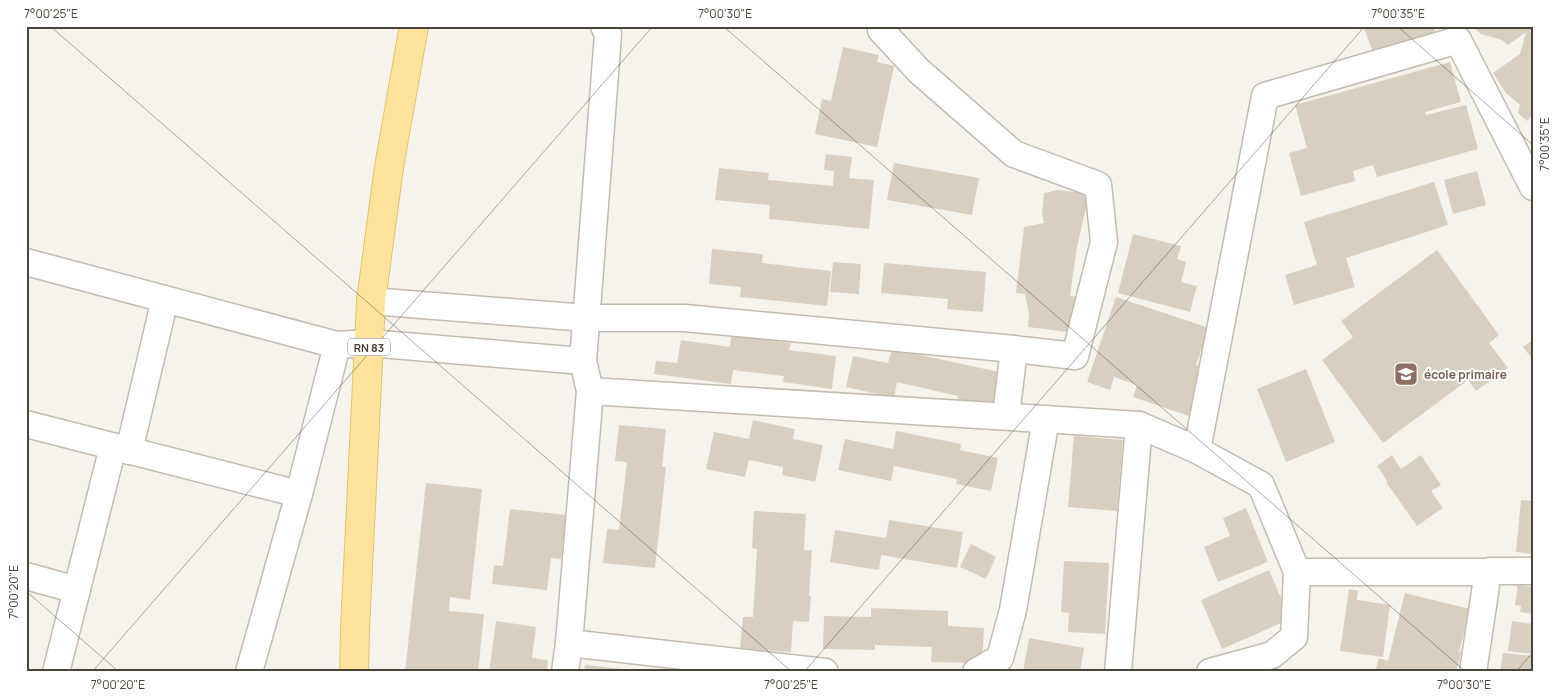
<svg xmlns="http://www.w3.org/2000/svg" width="1559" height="698" font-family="Manrope,sans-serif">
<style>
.building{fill:#d8cfc1}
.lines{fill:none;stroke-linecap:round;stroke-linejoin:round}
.street-casing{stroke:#c2bbae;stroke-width:29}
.primary-casing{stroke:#e6c16a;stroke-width:30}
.street{stroke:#fff;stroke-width:26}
.primary{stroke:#ffe39c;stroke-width:28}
.ticks{fill:none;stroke:#4b4439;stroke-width:1;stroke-opacity:0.45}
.labels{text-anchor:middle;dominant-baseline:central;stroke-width:4;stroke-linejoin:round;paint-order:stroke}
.shield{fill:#fff;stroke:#817c74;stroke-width:1}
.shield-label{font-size:11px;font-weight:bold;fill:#4b4439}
.education-label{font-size:12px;font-weight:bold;fill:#785e54;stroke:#fff;text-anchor:start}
.neatline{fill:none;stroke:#4b4439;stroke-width:2}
.ticks-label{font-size:12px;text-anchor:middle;fill:#4b4439}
</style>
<rect width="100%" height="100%" fill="#f6f3ec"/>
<!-- building -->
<g class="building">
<path d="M1363,26H1433L1437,37L1376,60Z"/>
<path d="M1472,26H1533V114L1527,121L1518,113L1520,105L1506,93L1493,73L1520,54L1526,32L1508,45L1502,40L1481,34Z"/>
<path d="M843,47L879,55L877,62L894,66L877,147L815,134L822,99L831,101Z"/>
<path d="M1450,62L1461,102L1425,112L1426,115L1466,105L1478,149L1377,177L1373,165L1353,171L1355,181L1301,196L1289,153L1307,148L1295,105Z"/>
<path d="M826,154L852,157L849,178L874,180L869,229L769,219L770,205L715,200L719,168L769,173L768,180L833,186L834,171L824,170Z"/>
<path d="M894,163L979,178L972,215L887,200Z"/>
<path d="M1477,171L1486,205L1453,214L1444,180Z"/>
<path d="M1434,182L1448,225L1346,258L1355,287L1294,305L1285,275L1317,265L1304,222Z"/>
<path d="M1058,190L1085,193L1087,204L1077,247L1070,296L1079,297L1075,333L1028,327L1029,314L1025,294L1016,293L1024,227L1044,223L1042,213L1044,193Z"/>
<path d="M1133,234L1181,246L1177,259L1186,262L1181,282L1197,286L1190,312L1118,293Z"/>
<path d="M712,249L763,254L762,263L831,271L827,306L740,297L741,287L709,284Z"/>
<path d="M1437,250L1499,335L1489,343L1508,368L1476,391L1468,380L1383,443L1322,360L1353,337L1341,321Z"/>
<path d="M833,262L861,264L859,294L830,292Z"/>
<path d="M884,263L986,272L983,312L947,309L948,299L881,293Z"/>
<path d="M1116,297L1209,328L1196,365L1205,368L1189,416L1133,397L1137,385L1114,377L1110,390L1087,382Z"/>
<path d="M731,335L791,343L789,350L836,356L832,389L783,382L784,376L733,370L731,384L654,374L656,361L677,363L681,340L730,347Z"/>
<path d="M1533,340V360L1523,347Z"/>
<path d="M892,349L1004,373L996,409L957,401L958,396L897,382L894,398L846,387L853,356L888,363Z"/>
<path d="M1306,369L1335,442L1286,462L1257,389Z"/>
<path d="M753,420L795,429L793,439L823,445L815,482L782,475L783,467L749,460L745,477L706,469L714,432L749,439Z"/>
<path d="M619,425L666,429L662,467H666L655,568L603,563L607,529L619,530L627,462L615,461Z"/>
<path d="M896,431L961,444L960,450L998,458L991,491L956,484L957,479L894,466L891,481L838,470L845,439L893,449Z"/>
<path d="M1074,436L1123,440L1117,511L1068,507Z"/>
<path d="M1392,455L1401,469L1421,455L1441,485L1431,491L1443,508L1417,526L1386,482L1387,481L1377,466Z"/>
<path d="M426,483L482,489L470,600L450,597L449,611L484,614L478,672H405Z"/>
<path d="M1521,500L1533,501V554L1516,552Z"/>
<path d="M1246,508L1268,562L1218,582L1204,547L1230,536L1223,518Z"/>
<path d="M510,509L567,515L561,559L551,558L547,590L492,584L494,565L503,566Z"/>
<path d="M754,511L806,514L804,550H812L809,596H811L809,622L793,621L791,652L740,649L743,617H753L757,549L752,548Z"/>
<path d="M889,520L963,532L957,568L881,555L879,570L830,562L835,530L886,538Z"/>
<path d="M971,544L996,557L986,579L960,567Z"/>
<path d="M1064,561L1109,563L1105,634L1068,632L1069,613L1061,612Z"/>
<path d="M1269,570L1290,619L1222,649L1201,600Z"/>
<path d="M1518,585L1533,587V614L1520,612L1521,606L1515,605Z"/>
<path d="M1349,589L1358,591L1357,600L1390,605L1383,657L1340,651Z"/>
<path d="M1405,593L1470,609L1459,652L1461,653L1456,672H1375L1379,658L1388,661Z"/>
<path d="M871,608L948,611V626L984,628L982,663L931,662L932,647L875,645V650L823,649L824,616L871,617Z"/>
<path d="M496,621L536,627L532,658L548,660L547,672H489Z"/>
<path d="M1512,621L1533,624V654L1508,651Z"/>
<path d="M1029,638L1084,648L1080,672H1023Z"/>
<path d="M1503,653L1533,656V672H1500Z"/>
<path d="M585,665L632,670V672H584Z"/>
</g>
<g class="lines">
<!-- street casing -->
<g class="street-casing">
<g id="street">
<path d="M26,262L337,345"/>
<path d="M371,301L587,318H685L1014,349L1075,356L1104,242L1098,185L1014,154L919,71L881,30V26"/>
<path d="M590,391L1139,425L1197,450L1261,485L1297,572H1488"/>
<path d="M1006,416L1014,349"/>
<path d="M26,424L299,494"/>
<path d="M1197,450L1265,96L1458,40L1533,187"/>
<path d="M129,451L165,299"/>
<path d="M26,576L77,590"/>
<path d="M569,643L825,672"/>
<path d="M56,672L113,447"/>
<path d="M249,672L299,494L337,345L369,343L583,361"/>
<path d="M565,672L569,643L590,391L583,361L608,34L604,26"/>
<path d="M976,672L1000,658L1013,610L1046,419"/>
<path d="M1118,672L1139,425"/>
<path d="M1210,672L1272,655L1294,637L1297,572"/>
<path d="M1473,672L1488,572L1490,571H1533"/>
</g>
</g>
<!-- primary casing -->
<g class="primary-casing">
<path id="primary" d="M354,672L355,629L371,301L389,167L414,26"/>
</g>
<!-- street -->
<use href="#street" class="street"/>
<!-- primary -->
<use href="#primary" class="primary"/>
</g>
<!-- ticks -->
<path class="ticks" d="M50,26L792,672M723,26L1466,672M1397,26L1533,145M26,591L119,672M92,672L653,26M804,672L1365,26M1516,672L1533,652"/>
<!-- icons -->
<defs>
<g id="school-square" transform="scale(1.25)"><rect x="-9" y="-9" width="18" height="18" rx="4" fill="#8d6e63" stroke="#fff"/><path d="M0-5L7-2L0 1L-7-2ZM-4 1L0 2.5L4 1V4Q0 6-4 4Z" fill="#fff"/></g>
</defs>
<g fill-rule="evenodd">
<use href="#school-square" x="1406" y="374"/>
</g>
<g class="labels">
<!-- shield labels -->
<rect class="shield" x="348" y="338.5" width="42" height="17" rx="4"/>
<g class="shield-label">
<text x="369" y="347">RN 83</text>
</g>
<!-- education labels -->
<g class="education-label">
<text x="1424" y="374">école primaire</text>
</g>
</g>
<!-- border -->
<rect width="1559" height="698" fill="none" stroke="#ffffff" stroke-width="55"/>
<rect x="28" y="28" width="1504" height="642" class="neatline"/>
<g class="ticks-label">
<text x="51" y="18">7°00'25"E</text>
<text x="725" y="18">7°00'30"E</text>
<text x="1398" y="18">7°00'35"E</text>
<text transform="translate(1545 144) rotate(-90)" y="4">7°00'35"E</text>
<text transform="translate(14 592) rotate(-90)" y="4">7°00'20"E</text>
<text x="118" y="689">7°00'20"E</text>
<text x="791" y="689">7°00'25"E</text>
<text x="1464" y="689">7°00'30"E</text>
</g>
</svg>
